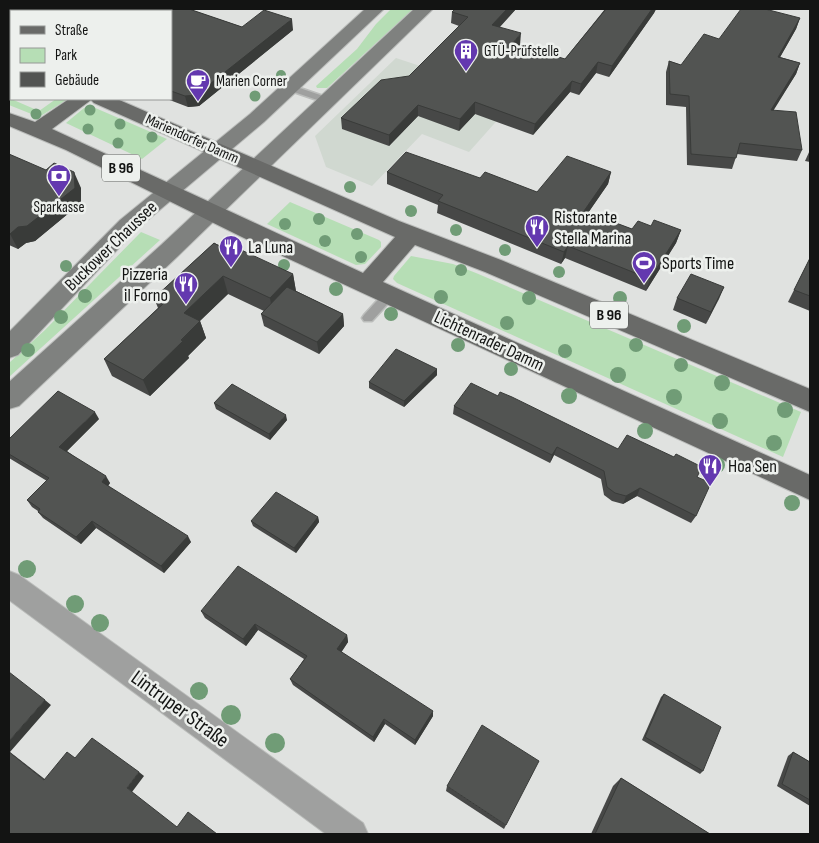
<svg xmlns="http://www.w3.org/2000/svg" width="819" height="843" font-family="'Sofia Sans Condensed',sans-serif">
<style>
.built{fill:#d0d8d0}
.green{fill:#b6deb5}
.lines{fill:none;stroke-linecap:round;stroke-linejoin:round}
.service-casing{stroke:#bbbdbb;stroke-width:3}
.minor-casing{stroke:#bbbdbb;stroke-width:2}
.secondary-casing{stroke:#bbbdbb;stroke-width:2}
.primary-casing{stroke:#bbbdbb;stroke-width:2}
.service{fill:#9fa09f;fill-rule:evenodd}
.minor{fill:#9fa09f;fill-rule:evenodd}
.secondary{fill:#7f817f;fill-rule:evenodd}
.primary{fill:#696a68;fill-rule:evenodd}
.tree{fill:#709c76}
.wall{fill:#474847}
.shaded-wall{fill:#393b39}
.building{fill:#525452;stroke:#393b39}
.labels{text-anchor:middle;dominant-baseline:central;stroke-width:5;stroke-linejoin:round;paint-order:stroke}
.far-poi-label{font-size:15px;fill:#131413;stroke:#edf0ed;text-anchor:start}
.far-street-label{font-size:15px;fill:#131413;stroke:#edf0ed}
.shield{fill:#edf0ed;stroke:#545654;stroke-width:1}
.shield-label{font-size:16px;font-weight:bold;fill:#131413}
.poi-label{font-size:18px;fill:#131413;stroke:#edf0ed;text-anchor:start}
.street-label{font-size:18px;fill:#131413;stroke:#edf0ed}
.near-street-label{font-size:21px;fill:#131413;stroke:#edf0ed}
</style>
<rect width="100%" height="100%" fill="#e0e2e0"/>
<!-- built -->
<path class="built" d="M396,58L517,98L469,152L422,134L372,186L326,167L315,136Z"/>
<!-- green -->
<g class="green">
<path d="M391,9H413L327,88H317L316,86L357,49L376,24Z"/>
<path d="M9,98L39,111L56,99H68L39,117L9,105Z"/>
<path d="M91,107H93L167,139L142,159L66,123L84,108Z"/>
<path d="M290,202L379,240L381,242V247L365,264L356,265L267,224Z"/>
<path d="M141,232L160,240L9,377V363L45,330Z"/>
<path d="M411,256L453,264L476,273L801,412L783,457L397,283L393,279L394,276Z"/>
</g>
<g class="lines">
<!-- service casing -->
<g class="service-casing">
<g id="service">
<path d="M291,85L329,98L331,100L326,103L288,90L287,88Z"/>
<path d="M389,291L395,295L393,298L372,321H364L362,318L364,315L385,292Z"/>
</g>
</g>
<!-- minor casing -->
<g class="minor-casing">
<path id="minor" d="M9,571L19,575L363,823L368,834H326L9,600Z"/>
</g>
<!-- secondary casing -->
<g class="secondary-casing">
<g id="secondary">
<path d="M365,9H384L264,122L136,230L18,355L9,358V332L120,220L250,114Z"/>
<path d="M414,9H433L177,257L19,406L9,409V382L161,245Z"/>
</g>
</g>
<!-- primary casing -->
<g class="primary-casing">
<g id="primary">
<path d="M9,53L11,54V66L9,65Z"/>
<path d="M69,99H117L399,221L501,260L810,389V412L485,272L415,245L383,282L810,475V500L248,240L66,150L9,126V113L35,122ZM91,100L94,103L395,237L363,273L52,129Z"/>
</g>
</g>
<!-- service -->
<use href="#service" class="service"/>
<!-- minor -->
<use href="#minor" class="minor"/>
<!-- secondary -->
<use href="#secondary" class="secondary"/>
<!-- primary -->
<use href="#primary" class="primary"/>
</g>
<!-- trees -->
<g class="tree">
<circle cx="281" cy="75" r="5"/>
<circle cx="255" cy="96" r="5.5"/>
<circle cx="90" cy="110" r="5.5"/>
<circle cx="36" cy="114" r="5.5"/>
<circle cx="120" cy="124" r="5.5"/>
<circle cx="88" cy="129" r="5.5"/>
<circle cx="152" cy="137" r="5.5"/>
<circle cx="118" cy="143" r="5.5"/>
<circle cx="350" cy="187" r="6"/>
<circle cx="411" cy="211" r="6"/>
<circle cx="319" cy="219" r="6"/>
<circle cx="285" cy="224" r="6"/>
<circle cx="456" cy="230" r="6"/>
<circle cx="357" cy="234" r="6"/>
<circle cx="325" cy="241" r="6"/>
<circle cx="505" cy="250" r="6"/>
<circle cx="361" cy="257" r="6"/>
<circle cx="284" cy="265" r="6"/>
<circle cx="66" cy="266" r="6"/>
<circle cx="461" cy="270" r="6"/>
<circle cx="559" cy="272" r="6"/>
<circle cx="336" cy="289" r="7"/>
<circle cx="85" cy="296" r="7"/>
<circle cx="441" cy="297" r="7"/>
<circle cx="529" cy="298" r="7"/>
<circle cx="620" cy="298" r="7"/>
<circle cx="391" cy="314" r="7"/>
<circle cx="61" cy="317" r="7"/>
<circle cx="507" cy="323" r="7"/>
<circle cx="684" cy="326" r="7"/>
<circle cx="458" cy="345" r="7"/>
<circle cx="636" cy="345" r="7"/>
<circle cx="28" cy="350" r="7"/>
<circle cx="565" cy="351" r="7"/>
<circle cx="681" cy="365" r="7"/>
<circle cx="511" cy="369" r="7"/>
<circle cx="618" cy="375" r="8"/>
<circle cx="722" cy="383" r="8"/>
<circle cx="569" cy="396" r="8"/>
<circle cx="674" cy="397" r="8"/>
<circle cx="785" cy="410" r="8"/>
<circle cx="720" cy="421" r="8"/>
<circle cx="645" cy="431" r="8"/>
<circle cx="774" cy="443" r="8"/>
<circle cx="717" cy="465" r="8"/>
<circle cx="792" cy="503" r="8"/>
<circle cx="27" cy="569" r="9"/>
<circle cx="75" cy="604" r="9"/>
<circle cx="100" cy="623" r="9"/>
<circle cx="199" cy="691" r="9"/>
<circle cx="231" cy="715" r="10"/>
<circle cx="275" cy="743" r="10"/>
</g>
<!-- wall -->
<g class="wall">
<path d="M9,9H189L242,27L293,30L199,106L188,107L167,99H171V11H11V28L9,29Z"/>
<path d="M455,9H516L500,27L520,45L565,59L605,9H604H656L654,13L609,77L596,73L579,95L570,92L533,135L475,114L459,131L418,116L389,146L342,129L341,118L409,76L459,26L451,23L452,12Z"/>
<path d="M800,18L796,29L780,57L800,63L796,74L773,110L802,150L797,161L737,154L732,169L687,165L686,107L666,105V72L669,61L681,65L719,39Z"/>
<path d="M810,150V162L805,161Z"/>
<path d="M9,154L81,188V203L35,241L26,243L18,249L9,245Z"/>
<path d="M387,172L480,178L537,192L611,172L608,184L588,213L632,229L651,226L681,230L676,243L646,291L565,258L561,264L437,213L438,205L387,184Z"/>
<path d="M214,243L293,274L296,291L343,314L344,326L319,354L264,326L261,314L264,311L228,294L200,321L206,338L188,356L189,358L150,396L112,376L104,359L158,308L154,298Z"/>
<path d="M810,258V311L788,302Z"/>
<path d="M724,287L706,324L673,310L677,298Z"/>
<path d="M437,369V375L404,407L369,388V382Z"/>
<path d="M498,396L618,449L697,477L696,516L691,523L637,496L623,504L612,501L604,495L601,479L554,455L550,463L453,414L454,406Z"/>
<path d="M214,403L287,420L270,440L216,409Z"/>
<path d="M99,419L67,451L110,483L108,486L191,542L164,573L96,528L81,544L43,518L38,512V511L32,507L27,500L47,481L9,458V439Z"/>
<path d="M318,517L319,522L296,553L253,526L251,521Z"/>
<path d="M201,611L347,635L348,642L341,652L433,716L415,745L385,724L374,742L293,685L290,679L304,659L258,630L246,646L205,618Z"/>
<path d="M664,694L703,771L700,774L642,740L661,697Z"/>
<path d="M793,752L810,762V806L777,786L788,756Z"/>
<path d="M621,778L710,834H591L613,786Z"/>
<path d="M447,786L506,825L504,829L446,791Z"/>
</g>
<!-- shaded-wall -->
<g class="shaded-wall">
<path d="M21,9H27L28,11H16Z"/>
<path d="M507,9H516L491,36L492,25Z"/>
<path d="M652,9H656L654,13L609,77L612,66Z"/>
<path d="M11,14V28L9,29V16Z"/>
<path d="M800,18L796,29L774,68L778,57Z"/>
<path d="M292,19L293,30L199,106L188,107L185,96Z"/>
<path d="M521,33L520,45L512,54L513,43Z"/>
<path d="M598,62L596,73L579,95L581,84Z"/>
<path d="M800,63L796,74L767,121L771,110Z"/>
<path d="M572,81L570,92L533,135L535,124Z"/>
<path d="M475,102V114L459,131L460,119Z"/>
<path d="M418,105V116L389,146V135Z"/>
<path d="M74,172L81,188V203L35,241L26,243L18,249L10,234L18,227Z"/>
<path d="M611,172L608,184L581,223L584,211Z"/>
<path d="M681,230L676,243L646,291L650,279Z"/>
<path d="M568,246L565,258L561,264L564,252Z"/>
<path d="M293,274L296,292L273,316L270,298Z"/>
<path d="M223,276L228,294L190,330L184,313Z"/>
<path d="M724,287L719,299L706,324L711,312Z"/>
<path d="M343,314L344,326L319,354L317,342Z"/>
<path d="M200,321L206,338L188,356L189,358L150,396L143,380Z"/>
<path d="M437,369V375L404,407V401Z"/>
<path d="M95,412L99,419L64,454L59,447Z"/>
<path d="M286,415L287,420L270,440L269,434Z"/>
<path d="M557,447L554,455L550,463L552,455Z"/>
<path d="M106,476L110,483L106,489L102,482Z"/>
<path d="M640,488L637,496L623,504L626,496Z"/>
<path d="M318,517L319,522L296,553L294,548Z"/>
<path d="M92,521L96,528L81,544L76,537Z"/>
<path d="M188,536L191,542L164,573L161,566Z"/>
<path d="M255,624L258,630L246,646L243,639Z"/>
<path d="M347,635L348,642L339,656L337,649Z"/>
<path d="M45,700L51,705L10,752L51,784L44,780L9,752V741Z"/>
<path d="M433,711V716L415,745V740Z"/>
<path d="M384,719L385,724L374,742L373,737Z"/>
<path d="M139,772L144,776L132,792L127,788Z"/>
</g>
<!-- building -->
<g class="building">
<path d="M9,9H21L16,11H11V14L9,16Z"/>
<path d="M33,9H189L242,27L264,10L292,19L196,95L185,96L171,91V11H40Z"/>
<path d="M455,9H507L492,25L521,33L513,43L565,59L606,9H652L612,66L598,62L581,84L572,81L535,124L475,102L460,119L418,105L389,135L341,118L381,80L409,76L468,17L452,12Z"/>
<path d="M741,9H765L800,18L778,57L800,63L771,110L796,112L802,150L740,143L736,158L691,154L689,96L670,94L669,61L681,65L704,34L719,39Z"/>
<path d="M406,152L480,178L485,172L537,192L567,156L611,172L584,211L632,229L638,221L651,226L654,220L681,230L650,279L568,246L564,252L438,201L443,195L387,172Z"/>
<path d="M9,154L46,170L54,163L74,172L75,188L27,226L18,227L10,234L9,233Z"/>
<path d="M224,242L293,274L270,298L223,276L184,313L200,321L181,340L183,341L143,380L104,359L164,303L154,298L214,243L219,246Z"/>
<path d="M810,258V296L794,290Z"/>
<path d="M691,274L724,287L711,312L677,298Z"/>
<path d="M287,287L343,314L317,342L261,314Z"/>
<path d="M396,349L437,369L404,401L369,382Z"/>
<path d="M471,383L498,396L500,392L512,397L618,449L627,435L674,457L676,454L702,467L697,477L711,483L696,516L640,488L626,496L615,493L607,487L604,471L557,447L552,455L454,406Z"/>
<path d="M232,384L286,415L269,434L214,403Z"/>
<path d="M58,391L95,412L59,447L106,476L102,482L188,536L161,566L92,521L76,537L38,512L40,509L27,500L49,478L9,454V439Z"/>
<path d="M276,492L318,517L294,548L251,521Z"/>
<path d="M238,566L347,635L337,649L433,711L415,740L384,719L373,737L290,679L307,656L255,624L243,639L201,611Z"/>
<path d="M9,672L45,700L9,741Z"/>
<path d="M664,694L721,727L703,771L645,737Z"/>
<path d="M482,725L539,761L506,825L447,786Z"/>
<path d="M92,738L139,772L127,788L177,827L188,812L217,834H9V752L44,780L67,752L75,758Z"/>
<path d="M793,752L810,762V800L782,784Z"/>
<path d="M621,778L710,834H595Z"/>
</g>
<!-- icons -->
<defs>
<g id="building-pin" transform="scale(1.25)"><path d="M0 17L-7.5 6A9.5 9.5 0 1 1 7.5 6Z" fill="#6338af" stroke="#edf0ed"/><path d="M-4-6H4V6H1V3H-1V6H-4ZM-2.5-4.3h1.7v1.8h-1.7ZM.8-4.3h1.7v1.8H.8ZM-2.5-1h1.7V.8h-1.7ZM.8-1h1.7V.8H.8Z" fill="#fff"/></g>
<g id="cafe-pin" transform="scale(1.25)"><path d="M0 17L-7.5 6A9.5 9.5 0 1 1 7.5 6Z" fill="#6338af" stroke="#edf0ed"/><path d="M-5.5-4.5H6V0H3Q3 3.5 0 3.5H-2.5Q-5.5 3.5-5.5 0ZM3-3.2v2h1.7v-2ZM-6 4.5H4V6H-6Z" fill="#fff"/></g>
<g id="bank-pin" transform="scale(1.25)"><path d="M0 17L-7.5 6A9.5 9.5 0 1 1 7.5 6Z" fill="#6338af" stroke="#edf0ed"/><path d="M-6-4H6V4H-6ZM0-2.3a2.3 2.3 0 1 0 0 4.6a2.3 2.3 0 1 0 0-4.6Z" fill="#fff"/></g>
<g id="restaurant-pin" transform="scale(1.25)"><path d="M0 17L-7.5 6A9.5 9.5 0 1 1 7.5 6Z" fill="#6338af" stroke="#edf0ed"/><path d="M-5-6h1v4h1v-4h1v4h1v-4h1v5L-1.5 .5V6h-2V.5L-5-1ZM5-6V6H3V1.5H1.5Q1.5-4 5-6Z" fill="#fff"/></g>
<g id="stadium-pin" transform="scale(1.25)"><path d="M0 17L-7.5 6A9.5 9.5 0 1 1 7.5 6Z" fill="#6338af" stroke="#edf0ed"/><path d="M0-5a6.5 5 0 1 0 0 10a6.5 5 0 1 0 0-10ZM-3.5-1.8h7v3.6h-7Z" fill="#fff"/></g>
</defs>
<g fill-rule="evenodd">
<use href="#building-pin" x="466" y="51"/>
<use href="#cafe-pin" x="198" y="81"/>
<use href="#bank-pin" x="59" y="176"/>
<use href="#restaurant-pin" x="537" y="227"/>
<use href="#restaurant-pin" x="231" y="247"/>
<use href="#stadium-pin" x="644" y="263"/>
<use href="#restaurant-pin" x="186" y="284"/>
<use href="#restaurant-pin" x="710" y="466"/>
</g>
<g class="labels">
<!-- far-poi labels -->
<g class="far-poi-label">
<text x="484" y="51">GTÜ-Prüfstelle</text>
<text x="216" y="81">Marien Corner</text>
<text x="59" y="207" text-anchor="middle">Sparkasse</text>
</g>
<!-- far-street labels -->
<g class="far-street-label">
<text transform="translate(192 139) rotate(24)">Mariendorfer Damm</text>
</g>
<!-- shield labels -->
<g class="shield">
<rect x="102" y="154.5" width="38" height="27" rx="4"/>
<rect x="590" y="301.5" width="38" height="27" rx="4"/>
</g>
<g class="shield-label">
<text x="121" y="168">B 96</text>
<text x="609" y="315">B 96</text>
</g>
<!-- poi labels -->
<g class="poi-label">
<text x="554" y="217">Ristorante<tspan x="554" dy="21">Stella Marina</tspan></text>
<text x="248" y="247">La Luna</text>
<text x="662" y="263">Sports Time</text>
<text x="168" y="274" text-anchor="end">Pizzeria<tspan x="168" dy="21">il Forno</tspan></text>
<text x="728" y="466">Hoa Sen</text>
</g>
<!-- street labels -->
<g class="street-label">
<text transform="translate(111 246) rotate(-44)">Buckower Chaussee</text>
<text transform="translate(489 341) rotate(25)">Lichtenrader Damm</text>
</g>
<!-- near-street labels -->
<g class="near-street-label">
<text transform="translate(180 709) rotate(36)">Lintruper Straße</text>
</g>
</g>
<!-- border -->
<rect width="819" height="843" fill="none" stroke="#131413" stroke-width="20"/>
<!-- legend -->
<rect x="10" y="10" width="162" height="90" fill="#edf0ed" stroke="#969896"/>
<rect x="20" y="26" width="25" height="8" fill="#696a68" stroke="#969896"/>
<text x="55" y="35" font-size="15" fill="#131413">Straße</text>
<rect x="20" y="48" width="25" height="15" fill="#b6deb5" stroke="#969896"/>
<text x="55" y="60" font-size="15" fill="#131413">Park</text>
<rect x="20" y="72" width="25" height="15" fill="#525452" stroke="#969896"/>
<text x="55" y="85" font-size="15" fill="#131413">Gebäude</text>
</svg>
